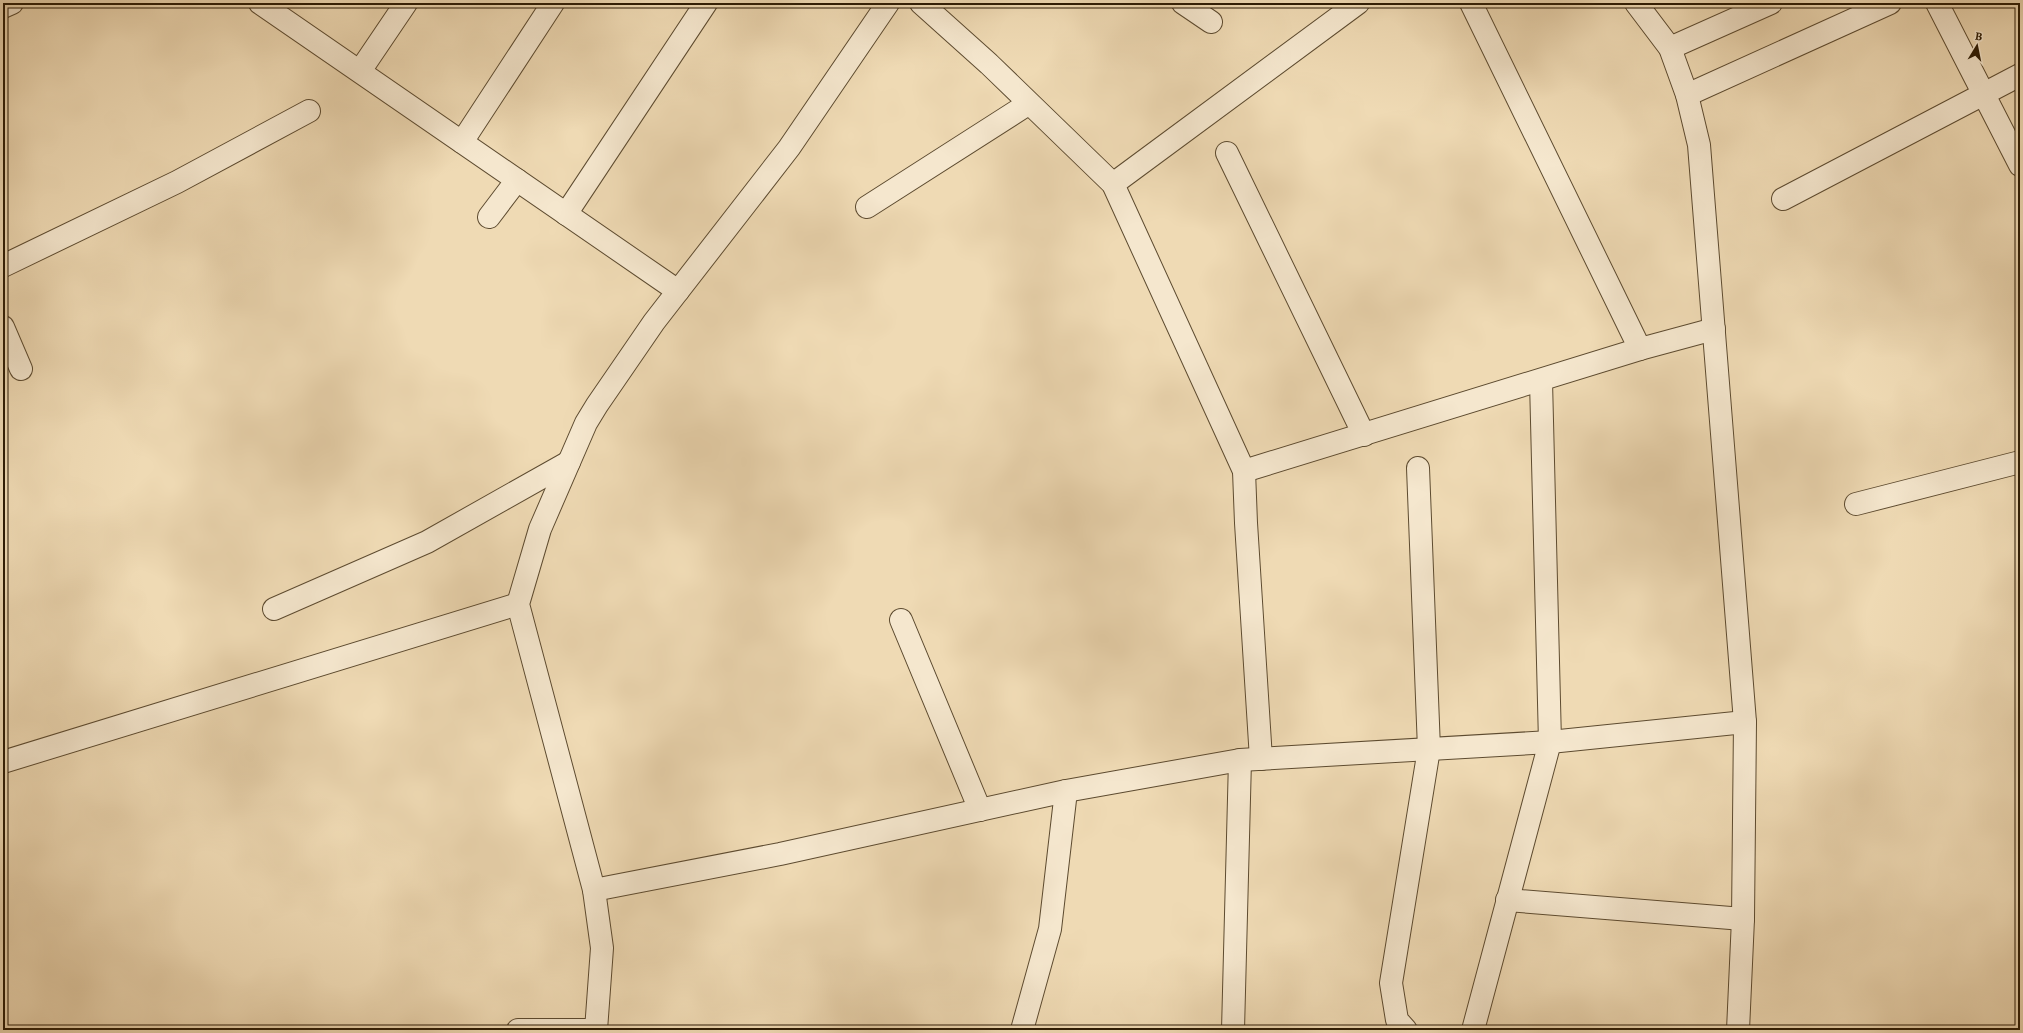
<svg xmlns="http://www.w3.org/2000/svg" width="2023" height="1033" font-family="Vollkorn,serif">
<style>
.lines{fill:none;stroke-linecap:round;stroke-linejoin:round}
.minor-casing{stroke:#5d4b30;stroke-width:24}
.minor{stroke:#f5e7ce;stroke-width:22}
</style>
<rect width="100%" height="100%" fill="#efdab4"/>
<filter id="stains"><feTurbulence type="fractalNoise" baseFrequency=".005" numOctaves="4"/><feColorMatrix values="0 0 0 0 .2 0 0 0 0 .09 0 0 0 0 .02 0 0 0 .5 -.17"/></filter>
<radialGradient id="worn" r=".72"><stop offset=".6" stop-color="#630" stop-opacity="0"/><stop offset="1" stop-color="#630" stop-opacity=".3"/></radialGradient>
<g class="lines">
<!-- minor casing -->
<g class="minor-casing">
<g id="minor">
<path d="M260,3L678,291"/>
<path d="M921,3L989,64L1113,184L1244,471L1246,523L1261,759"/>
<path d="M1183,3L1211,22"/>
<path d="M1471,3L1640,349"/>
<path d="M1636,3L1670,48L1687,95L1699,145L1745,722L1743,919L1738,1030"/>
<path d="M1937,3L2020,165"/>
<path d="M3,7L12,3"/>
<path d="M1670,48L1771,3"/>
<path d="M360,71L406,3"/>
<path d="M1687,95L1890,3"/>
<path d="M462,142L553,3"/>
<path d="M1227,153L1364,435"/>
<path d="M1113,184L1358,3"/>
<path d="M1783,199L2020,75"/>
<path d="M867,207L1028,104"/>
<path d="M566,214L706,3"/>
<path d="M489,217L517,180"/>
<path d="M3,266L177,182L309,111"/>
<path d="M3,327L21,369"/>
<path d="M1244,471L1640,349L1714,329"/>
<path d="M1856,504L2020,462"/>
<path d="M274,609L427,542L569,462"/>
<path d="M901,620L980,810"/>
<path d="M3,762L518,604"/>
<path d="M594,890L780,854L1066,791L1240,760L1550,742L1745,722"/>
<path d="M1507,900L1743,919"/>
<path d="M518,1030H596"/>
<path d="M596,1030L602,948L594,890L518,604L540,529L586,423L597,405L654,322L789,148L888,3"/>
<path d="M1022,1030L1050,929L1066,791"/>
<path d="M1233,1030L1240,760"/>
<path d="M1406,1030L1397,1020L1391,983L1429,749L1418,468"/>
<path d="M1473,1030L1550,742L1541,381"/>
</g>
</g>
<!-- minor -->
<use href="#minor" class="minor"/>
</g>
<!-- margin -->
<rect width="2023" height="1033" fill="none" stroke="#efdab4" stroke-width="16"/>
<rect x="4" y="4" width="2015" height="1025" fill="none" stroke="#2c1b04" stroke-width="2"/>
<rect x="8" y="8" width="2007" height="1017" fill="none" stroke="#2c1b04"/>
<!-- north arrow -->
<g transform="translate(1977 46) rotate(10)" stroke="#f5e7ce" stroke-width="3" paint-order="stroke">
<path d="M0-3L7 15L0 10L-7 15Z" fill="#2c1b04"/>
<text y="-6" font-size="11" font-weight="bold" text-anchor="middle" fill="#2c1b04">B</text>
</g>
<rect width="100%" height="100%" filter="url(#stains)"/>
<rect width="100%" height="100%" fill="url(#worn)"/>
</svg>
